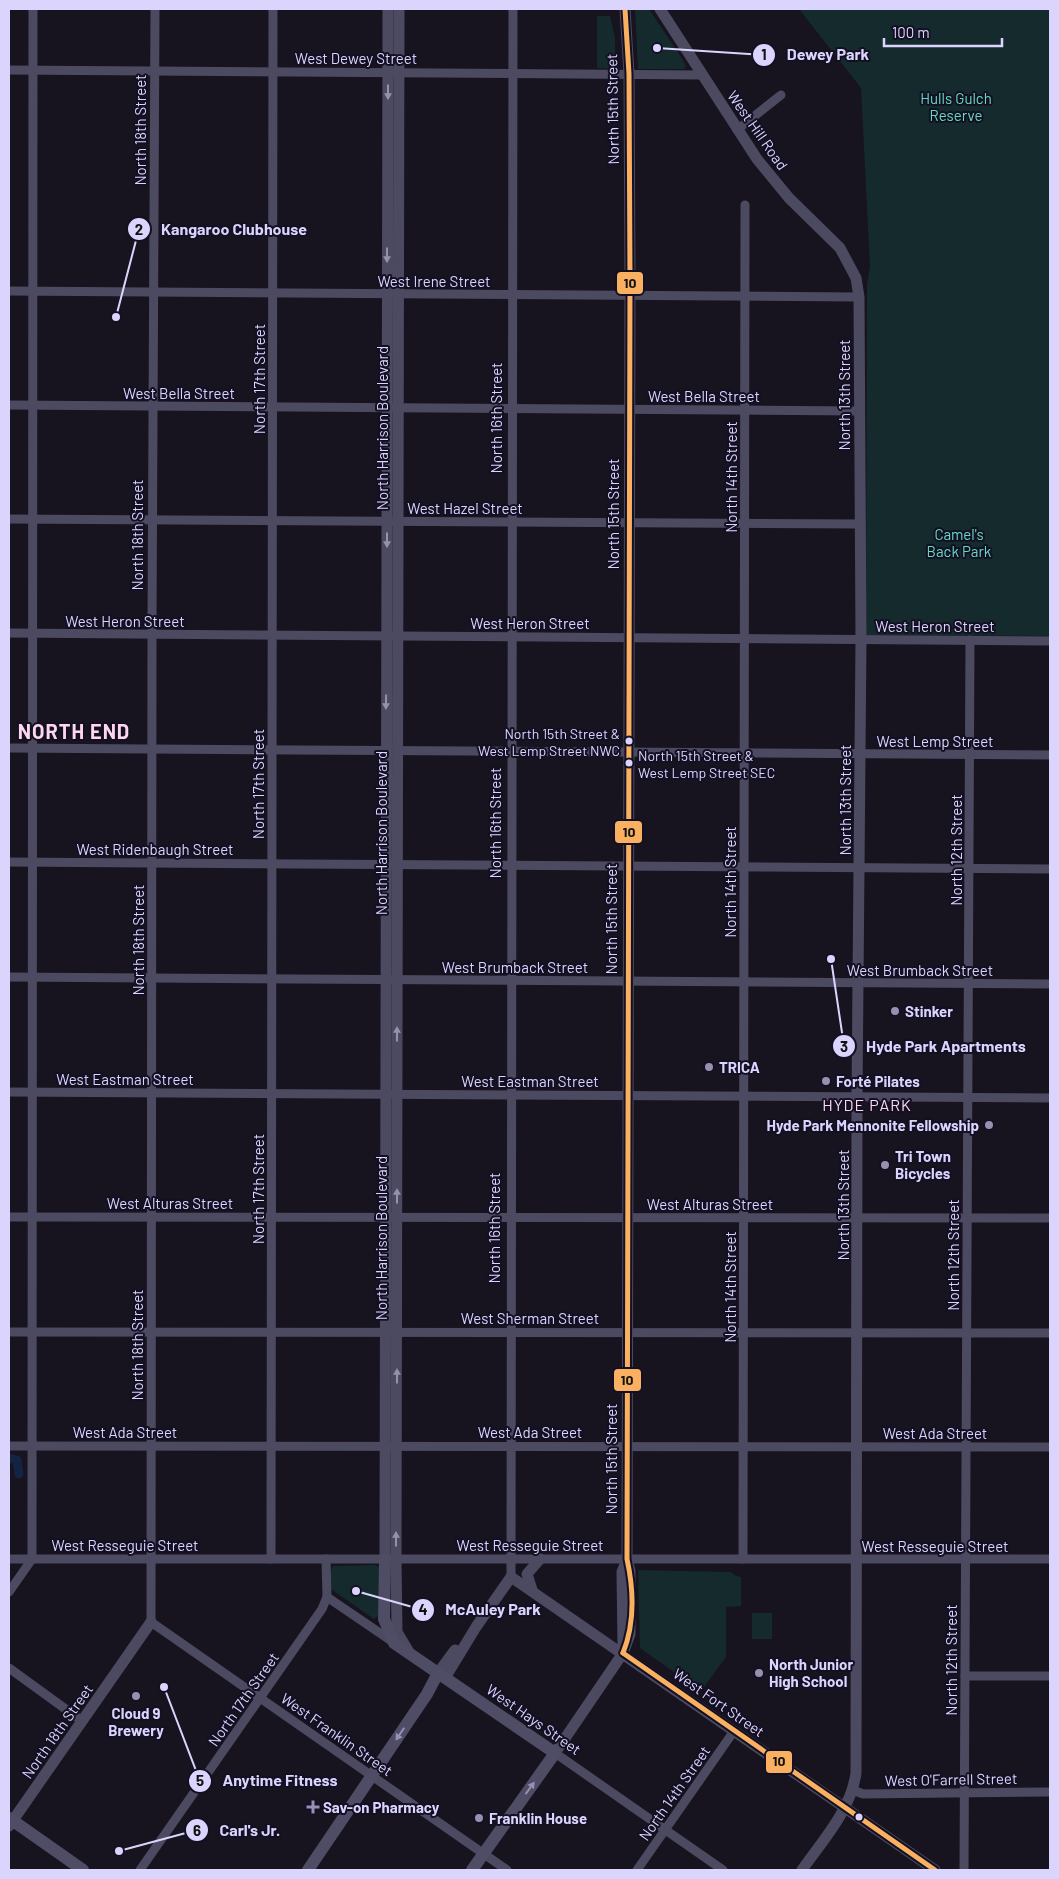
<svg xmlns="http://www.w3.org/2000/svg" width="1059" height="1879" font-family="Barlow,sans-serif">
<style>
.green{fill:#142a2c}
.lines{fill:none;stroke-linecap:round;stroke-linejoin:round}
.canal{stroke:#122343;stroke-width:9}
.minor{stroke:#4c4a60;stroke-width:9}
.tertiary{stroke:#4c4a60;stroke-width:11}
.secondary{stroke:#4f4d66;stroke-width:12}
.bus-1-casing{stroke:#141024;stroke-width:9}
.bus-1{stroke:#fab061;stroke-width:5}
.oneway{fill:#9490ae}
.oneway2{fill:#9591b2}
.bus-dot{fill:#dbd5fd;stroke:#141024;stroke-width:2}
.poi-dot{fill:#9691af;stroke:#141024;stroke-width:2}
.labels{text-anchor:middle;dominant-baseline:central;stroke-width:4;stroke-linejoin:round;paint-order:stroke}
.bus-label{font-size:14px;fill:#dbd5fd;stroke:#141024;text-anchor:end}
.street-label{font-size:15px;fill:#dbd5fd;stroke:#141024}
.park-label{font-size:15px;fill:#64dac0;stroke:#141024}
.poi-label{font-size:15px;font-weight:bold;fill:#dbd5fd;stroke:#141024;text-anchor:start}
.neighbourhood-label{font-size:16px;letter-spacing:1px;fill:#fdd7ee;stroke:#141024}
.district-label{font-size:20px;font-weight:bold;letter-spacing:1px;fill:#fdd7ee;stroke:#141024}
.leader{fill:none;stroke:#dbd5fd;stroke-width:2}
.callout-dot{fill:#dbd5fd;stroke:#141024;stroke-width:2}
.mark-label{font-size:15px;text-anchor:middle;font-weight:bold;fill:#111}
.callout-label{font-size:16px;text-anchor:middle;font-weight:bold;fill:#dbd5fd;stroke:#141024;stroke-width:4;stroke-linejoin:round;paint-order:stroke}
.line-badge{stroke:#141024;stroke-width:2}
.pale-badge-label{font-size:14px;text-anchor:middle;font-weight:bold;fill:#111}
</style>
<rect width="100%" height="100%" fill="#17141f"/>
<!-- green -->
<g class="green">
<path d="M635,9H649L683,60L686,67L684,69H638Z"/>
<path d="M799,9H1050V636L866,635L867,284L870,267L861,88Z"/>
<path d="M597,16H610L615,38V69L597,68Z"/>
<path d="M375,1565L379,1567L378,1616L374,1619L328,1587L329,1572L333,1566Z"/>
<path d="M638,1570L731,1572L736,1576L741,1577V1606L726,1607V1657L701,1691L640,1648Z"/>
<rect x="752" y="1613" width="20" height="26"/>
</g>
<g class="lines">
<!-- canal -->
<path class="canal" d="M9,1458L17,1460L19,1474"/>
<!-- minor -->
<g class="minor">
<path d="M155,9L152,625L151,1622L507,1870"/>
<path d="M9,70L703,75"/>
<path d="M737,130L781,95"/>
<path d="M9,291L859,297"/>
<path d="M9,405L859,411"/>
<path d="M9,519L860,524"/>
<path d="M9,633L1050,641"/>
<path d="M9,748L1050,755"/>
<path d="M9,862L1050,869"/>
<path d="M9,977L1050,984"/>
<path d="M9,1092L1050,1098"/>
<path d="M9,1217L1050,1218"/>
<path d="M9,1332L1050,1333"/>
<path d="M9,1446L1050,1447"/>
<path d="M9,1559H1050"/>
<path d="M271,1559L273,9"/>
<path d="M743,1559L745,205"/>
<path d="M511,1577L513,9"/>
<path d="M9,1592L32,1559L33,9"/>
<path d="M327,1597L393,1642"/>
<path d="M9,1668L82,1721"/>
<path d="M965,1676H1050"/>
<path d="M555,1753L723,1870"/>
<path d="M853,1790L863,1794L1050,1792"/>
<path d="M140,1870L322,1609L327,1597L326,1559"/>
<path d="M637,1870L734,1731"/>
<path d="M964,1870L970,640"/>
</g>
<!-- tertiary -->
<g class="tertiary">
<path d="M399,9L396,1559L397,1632L409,1652"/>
<path d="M660,9L757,159L789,198L840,248L856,278L859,297L861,639L857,1096L856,1773C851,1810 823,1840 802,1870"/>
<path d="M385,1559L388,9"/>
<path d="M532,1590L527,1574L540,1559"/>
<path d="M623,1647L622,1572L625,1565"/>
<path d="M438,1673L455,1650"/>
<path d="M445,1678L476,1627L511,1577L935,1870"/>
<path d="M555,1753L623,1653L630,1634V1571L627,1559L630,281L629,74L625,9"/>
<path d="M9,1826L151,1622"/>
</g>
<!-- secondary -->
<g class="secondary">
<path d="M385,1559L384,1619L394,1643L555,1753L472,1870"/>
<path d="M9,1818L83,1870"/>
<path d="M308,1870L427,1694L438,1673"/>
</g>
<!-- bus-1 casing -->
<g class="bus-1-casing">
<g id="bus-1">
<path d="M623,1653C635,1623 634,1591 627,1559L630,281L629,74L625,9"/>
<path d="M623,1653L935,1870"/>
</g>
</g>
<!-- bus-1 -->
<use href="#bus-1" class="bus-1"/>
</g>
<!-- one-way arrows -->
<defs><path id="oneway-solid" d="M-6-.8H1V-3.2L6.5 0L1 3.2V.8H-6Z" transform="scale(1.25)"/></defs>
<g class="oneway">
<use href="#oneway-solid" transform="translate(388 92) rotate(90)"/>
<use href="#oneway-solid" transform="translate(387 255) rotate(90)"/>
<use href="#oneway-solid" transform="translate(387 540) rotate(90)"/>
<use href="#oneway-solid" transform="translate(386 702) rotate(91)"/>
<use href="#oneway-solid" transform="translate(397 1034) rotate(-90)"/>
<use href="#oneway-solid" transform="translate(397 1196) rotate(-90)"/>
<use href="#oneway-solid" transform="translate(397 1376) rotate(-90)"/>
<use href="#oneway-solid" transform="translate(396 1539) rotate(-90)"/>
</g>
<g class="oneway2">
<use href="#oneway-solid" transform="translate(400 1734) rotate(124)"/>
<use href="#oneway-solid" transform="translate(530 1788) rotate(-54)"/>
</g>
<!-- markers -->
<g class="bus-dot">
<circle cx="629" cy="741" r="4.5"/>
<circle cx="629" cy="763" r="4.5"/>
<circle cx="859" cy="1817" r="4.5"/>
</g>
<g class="poi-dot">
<circle cx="895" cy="1011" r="5"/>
<circle cx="709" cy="1067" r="5"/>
<circle cx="826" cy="1081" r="5"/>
<circle cx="989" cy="1125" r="5"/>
<circle cx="885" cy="1165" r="5"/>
<circle cx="759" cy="1673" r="5"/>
<circle cx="136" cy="1696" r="5"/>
<path d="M310.5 1799.5h5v5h5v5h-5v5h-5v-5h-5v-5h5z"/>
<circle cx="479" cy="1818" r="5"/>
</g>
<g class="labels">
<!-- bus labels -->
<g class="bus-label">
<text x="620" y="733">North 15th Street &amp;<tspan x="620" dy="17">West Lemp Street NWC</tspan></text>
<text x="638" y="755" text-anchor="start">North 15th Street &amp;<tspan x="638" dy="17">West Lemp Street SEC</tspan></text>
</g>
<!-- street labels -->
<g class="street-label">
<text x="356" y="58">West Dewey Street</text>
<text transform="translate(612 109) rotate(-91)">North 15th Street</text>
<text transform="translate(140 130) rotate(-90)">North 18th Street</text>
<text transform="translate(758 130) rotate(55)">West Hill Road</text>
<text x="434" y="281">West Irene Street</text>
<text transform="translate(259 379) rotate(-90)">North 17th Street</text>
<text x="179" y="393">West Bella Street</text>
<text transform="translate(844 395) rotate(-90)">North 13th Street</text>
<text x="704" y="396">West Bella Street</text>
<text transform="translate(496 418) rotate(-90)">North 16th Street</text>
<text transform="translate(382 428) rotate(-90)">North Harrison Boulevard</text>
<text transform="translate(731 477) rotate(-90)">North 14th Street</text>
<text x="465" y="508">West Hazel Street</text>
<text transform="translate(613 514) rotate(-90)">North 15th Street</text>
<text transform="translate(137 535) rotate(-90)">North 18th Street</text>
<text x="125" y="621">West Heron Street</text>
<text x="530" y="623">West Heron Street</text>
<text x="935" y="626">West Heron Street</text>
<text x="935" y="741">West Lemp Street</text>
<text transform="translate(258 784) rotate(-90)">North 17th Street</text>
<text transform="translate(845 800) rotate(-90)">North 13th Street</text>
<text transform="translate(495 823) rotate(-90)">North 16th Street</text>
<text transform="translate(381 833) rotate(-90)">North Harrison Boulevard</text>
<text x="155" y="849">West Ridenbaugh Street</text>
<text transform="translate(956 850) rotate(-90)">North 12th Street</text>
<text transform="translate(730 882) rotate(-90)">North 14th Street</text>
<text transform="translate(611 919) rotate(-90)">North 15th Street</text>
<text transform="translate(138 940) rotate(-90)">North 18th Street</text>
<text x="515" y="967">West Brumback Street</text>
<text x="920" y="970">West Brumback Street</text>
<text x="125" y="1079">West Eastman Street</text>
<text x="530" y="1081">West Eastman Street</text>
<text transform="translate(258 1189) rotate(-90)">North 17th Street</text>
<text x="170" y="1203">West Alturas Street</text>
<text x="710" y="1204">West Alturas Street</text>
<text transform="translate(843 1205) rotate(-90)">North 13th Street</text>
<text transform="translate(494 1228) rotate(-90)">North 16th Street</text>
<text transform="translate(381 1238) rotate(-90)">North Harrison Boulevard</text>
<text transform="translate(953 1255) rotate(-90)">North 12th Street</text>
<text transform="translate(730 1287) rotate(-90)">North 14th Street</text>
<text x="530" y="1318">West Sherman Street</text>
<text transform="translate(137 1345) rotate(-90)">North 18th Street</text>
<text x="125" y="1432">West Ada Street</text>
<text x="530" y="1432">West Ada Street</text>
<text x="935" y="1433">West Ada Street</text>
<text transform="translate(611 1459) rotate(-90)">North 15th Street</text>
<text x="125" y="1545">West Resseguie Street</text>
<text x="530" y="1545">West Resseguie Street</text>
<text x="935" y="1546">West Resseguie Street</text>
<text transform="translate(951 1660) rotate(-90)">North 12th Street</text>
<text transform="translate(243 1699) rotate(-55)">North 17th Street</text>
<text transform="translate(719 1702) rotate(35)">West Fort Street</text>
<text transform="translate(534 1719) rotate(35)">West Hays Street</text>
<text transform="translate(57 1731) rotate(-55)">North 18th Street</text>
<text transform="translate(337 1734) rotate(35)">West Franklin Street</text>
<text transform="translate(951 1779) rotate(-1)">West O'Farrell Street</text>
<text transform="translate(674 1793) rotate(-55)">North 14th Street</text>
</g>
<!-- park labels -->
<g class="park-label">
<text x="956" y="98">Hulls Gulch<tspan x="956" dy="17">Reserve</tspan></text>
<text x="959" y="534">Camel's<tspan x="959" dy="17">Back Park</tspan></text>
</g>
<!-- poi labels -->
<g class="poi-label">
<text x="905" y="1011">Stinker</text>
<text x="719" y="1067">TRICA</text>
<text x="836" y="1081">Forté Pilates</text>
<text x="979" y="1125" text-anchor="end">Hyde Park Mennonite Fellowship</text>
<text x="895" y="1156">Tri Town<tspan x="895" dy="17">Bicycles</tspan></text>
<text x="769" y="1664">North Junior<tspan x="769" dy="17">High School</tspan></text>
<text x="136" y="1713" text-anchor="middle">Cloud 9<tspan x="136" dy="17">Brewery</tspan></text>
<text x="323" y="1807">Sav-on Pharmacy</text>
<text x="489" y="1818">Franklin House</text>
</g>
<!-- neighbourhood labels -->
<g class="neighbourhood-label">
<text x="867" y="1104">HYDE PARK</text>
</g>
<!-- district labels -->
<g class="district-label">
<text x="74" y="731">NORTH END</text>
</g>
</g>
<!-- callouts -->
<path class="leader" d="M657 48L764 55M116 317L139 229M831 959L844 1046M356 1591L423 1610M164 1687L200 1781M119 1851L197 1830"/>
<g class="callout-dot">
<circle cx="657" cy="48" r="5"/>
<circle cx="116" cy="317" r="5"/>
<circle cx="831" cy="959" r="5"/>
<circle cx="356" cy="1591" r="5"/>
<circle cx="164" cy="1687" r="5"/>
<circle cx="119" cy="1851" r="5"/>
<circle cx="764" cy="55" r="12"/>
<circle cx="139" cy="229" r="12"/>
<circle cx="844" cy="1046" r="12"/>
<circle cx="423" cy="1610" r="12"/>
<circle cx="200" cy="1781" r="12"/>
<circle cx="197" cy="1830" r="12"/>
</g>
<g class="mark-label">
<text x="764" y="60">1</text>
<text x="139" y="235">2</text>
<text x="844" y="1052">3</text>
<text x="423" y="1615">4</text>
<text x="200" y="1786">5</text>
<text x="197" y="1836">6</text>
</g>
<g class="callout-label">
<text x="828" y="60">Dewey Park</text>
<text x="234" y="235">Kangaroo Clubhouse</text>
<text x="946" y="1052">Hyde Park Apartments</text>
<text x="493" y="1615">McAuley Park</text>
<text x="280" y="1786">Anytime Fitness</text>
<text x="250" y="1836">Carl's Jr.</text>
</g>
<g class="line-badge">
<rect x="616" y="271" width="28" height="24" rx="5" fill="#fab061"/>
<rect x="614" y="820" width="29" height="24" rx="5" fill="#fab061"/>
<rect x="613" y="1368" width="29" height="24" rx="5" fill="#fab061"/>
<rect x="765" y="1750" width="28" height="24" rx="5" fill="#fab061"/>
</g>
<g class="pale-badge-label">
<text x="630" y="288">10</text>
<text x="629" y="837">10</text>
<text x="627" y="1385">10</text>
<text x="779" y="1766">10</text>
</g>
<!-- border -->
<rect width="1059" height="1879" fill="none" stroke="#dbd5fd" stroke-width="20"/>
<!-- scale -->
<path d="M884 38v8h118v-8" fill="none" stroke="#dbd5fd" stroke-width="2.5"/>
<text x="892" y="38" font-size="15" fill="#dbd5fd" stroke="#141024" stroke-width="4" paint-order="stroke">100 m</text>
</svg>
